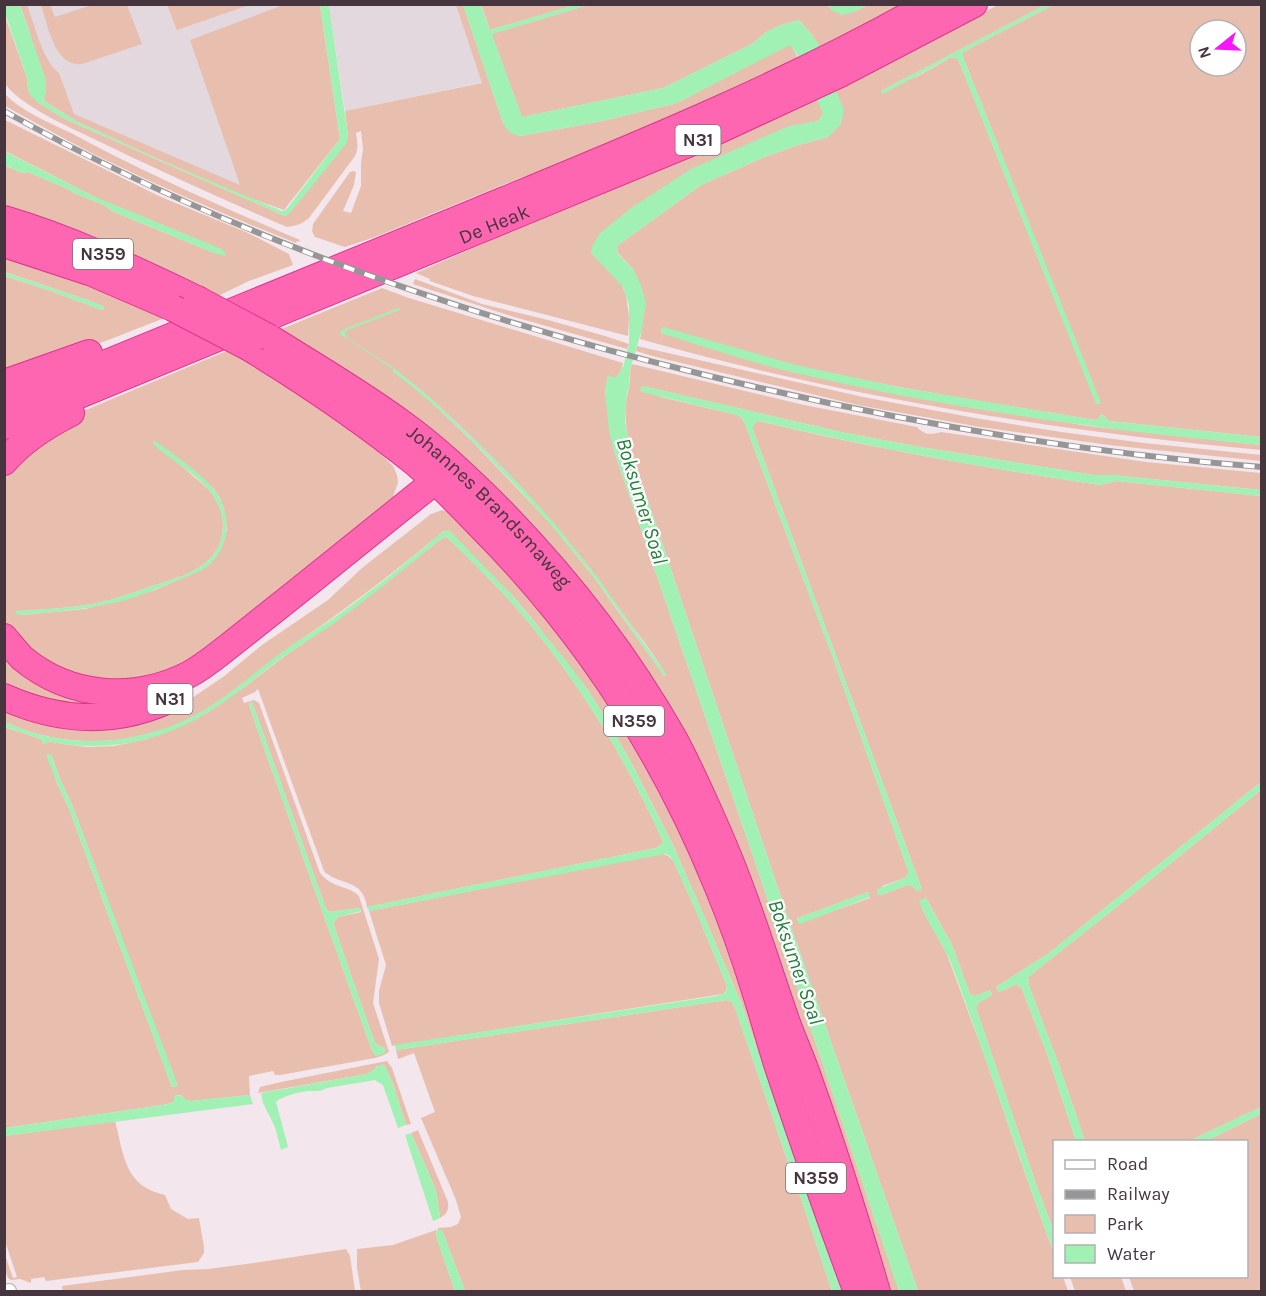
<svg xmlns="http://www.w3.org/2000/svg" width="1266" height="1296" font-family="Karla,sans-serif">
<style>
.industrial{fill:#e2d8de}
.green{fill:#e8bfae;fill-rule:evenodd}
.water{fill:#a1f1b5}
.lines{fill:none;stroke-linecap:round;stroke-linejoin:round}
.street-casing{stroke:#bfa8b4;stroke-width:16}
.highway-casing{stroke:#de358f;stroke-width:28}
.street{stroke:#fff;stroke-width:14}
.highway{stroke:#fe66b1;stroke-width:26}
.rail-casing{stroke:#969696;stroke-width:6}
.rail{stroke:#fff;stroke-width:4;stroke-dasharray:11;stroke-linecap:butt}
.highway-bridge-casing{stroke:#de358f;stroke-width:28;stroke-linecap:butt}
.highway-bridge{stroke:#fe66b1;stroke-width:26}
.labels{text-anchor:middle;dominant-baseline:central;stroke-width:4.5;stroke-linejoin:round;paint-order:stroke}
.shield{fill:#fff;stroke:#7e7278;stroke-width:1.5}
.shield-label{font-size:18px;font-weight:bold;fill:#46353e}
.street-label{font-size:20px;fill:#46353e;stroke:#fff}
.water-label{font-size:21px;font-style:italic;fill:#25823d;stroke:#fff}
</style>
<rect width="100%" height="100%" fill="#f3e6ec"/>
<!-- industrial -->
<g class="industrial">
<path d="M20,5H320L286,210L76,121L27,24Z"/>
<path d="M329,5H463L489,81L345,111Z"/>
</g>
<!-- green -->
<g class="green">
<path d="M481,4L575,5L490,30Z"/>
<path d="M827,4L833,11L854,12L867,5H909L821,49L813,36L799,20L781,25L766,32L752,44L663,88L522,117L491,34L588,5Z"/>
<path d="M20,5H27C34,23 43,62 59,73L74,114L240,185L190,40L283,5H320L340,139L284,210L244,196L160,160L76,121L43,100L46,90L27,24Z"/>
<path d="M41,5H50L55,17L92,5H127L142,44L82,64C54,67 48,25 41,5Z"/>
<path d="M167,5V4L249,5L177,30Z"/>
<path d="M456,5H463L503,123L520,136L598,122L677,103L790,44L799,59L617,145L520,178L375,237L345,247L315,237L312,231L313,224L350,172L353,171L356,172L354,185L343,211L351,213L361,186V162L363,149L361,131L356,133C357,141 359,148 355,156L309,218C302,224 296,226 287,227C222,199 157,170 94,139C67,126 23,107 5,84L4,13L27,78L28,90L37,102L65,119L285,216L348,136L345,111L482,83Z"/>
<path d="M998,5H1045L881,91L918,76L952,57L958,59L1097,404L1100,403L963,57V52L1053,5H1261V437L1109,421L1106,419L1105,416L1101,415L1099,418L1096,420L1089,419C992,403 894,388 797,366C752,355 706,341 661,329V333L794,372L897,394L1088,426L1261,445V450C1053,431 841,396 640,339L642,329L633,269L618,253L617,246L701,185L762,158L795,146L828,137L835,89ZM1200,30H1236V66H1200Z"/>
<path d="M4,93C22,112 48,122 71,133C145,173 222,207 300,240L299,242L297,241L296,243C233,218 171,192 110,162C74,145 40,125 5,106Z"/>
<path d="M817,98L823,113L818,121L808,123L599,234L626,295L629,317L628,336L473,296L430,281V279L416,273Z"/>
<path d="M5,120L161,197L246,232L289,254L293,265L249,281L216,297L5,211L4,165L22,173L28,172L70,190L74,193L104,205L112,211L214,253L93,196L5,151Z"/>
<path d="M5,253L50,267L167,317L98,344L5,378L4,276L48,290L102,310L104,309L103,306L93,302L5,272Z"/>
<path d="M415,279L482,304L548,320L605,336L629,344L627,349L511,316L413,284Z"/>
<path d="M382,288L409,298L623,363C621,370 621,374 614,378L608,376L605,391L614,451L750,847L899,1291H881L779,980L605,621L279,330ZM394,369C429,395 461,426 492,457C541,507 584,558 624,615C638,634 654,654 666,675L664,676L596,580L552,525L473,442L427,398L393,371Z"/>
<path d="M637,346L863,397L975,418L1061,432L1144,443L1261,455V461L1109,445L980,427L858,405L656,357L636,351Z"/>
<path d="M229,350L259,363L373,446L393,466L397,475L398,483L392,499L224,644L160,680L66,678L5,628L4,471L81,412ZM154,441L202,478L214,489L220,498L224,509L227,530L210,564L200,570L155,590L85,609L22,615L18,611C49,609 80,608 110,600C126,595 142,590 158,584C174,579 191,574 204,564C224,550 228,522 217,502C211,490 202,483 192,475C179,464 167,452 154,441Z"/>
<path d="M632,364L804,405L917,427C924,435 931,435 941,432L1146,462L1261,473V490L1112,475H1094L920,447L841,432L647,387L640,390L665,398L737,415L741,417L745,424L832,655L908,870V874L905,878L882,886L881,895L907,885C912,885 914,887 917,891L921,887L753,430C753,424 754,422 759,421C872,448 986,468 1100,485L1116,481L1261,496V782L1049,953L996,987L999,992L1017,984L1022,989L1048,1056L1076,1141L1054,1142V1232L1036,1184L976,1008L978,1003L992,995L990,990L975,996L970,994L952,945L926,898L920,901L923,911L946,952L985,1057L1019,1156L1054,1254V1276L1063,1277L1068,1291H918L790,924L629,444C625,423 624,407 629,387C631,379 629,371 632,364ZM868,892L870,898L799,923L797,919L798,918Z"/>
<path d="M442,510L455,513L469,525L611,697L697,856L853,1291H841L803,1180L795,1181L832,1291H465L442,1230H438V1228L451,1227L458,1224L461,1217L456,1200L421,1118L435,1112L414,1053L398,1059L396,1050L727,1000L732,1002L735,1008L789,1165L794,1167L797,1165L742,1005L701,909L673,845L631,762L607,720L587,689L533,620L511,594L444,531C408,561 371,590 332,618C316,630 299,640 283,652C250,676 219,705 182,722C125,747 61,748 5,722L4,707L161,713L192,698L223,677L262,645L328,600L362,568L431,514Z"/>
<path d="M444,537L448,538C477,566 505,594 530,624C584,690 627,762 662,839L663,843L656,848L367,907C366,902 365,897 362,893C355,881 334,882 324,871L258,689L255,692L242,698L244,703L254,700L259,703L320,873C324,878 329,882 336,885C344,888 352,889 359,896L379,959L373,1003L389,1052L384,1055L375,1058L280,1075H275L273,1071L249,1076L250,1095L191,1101L186,1100L181,1095L174,1096V1102L163,1105L5,1128L4,727L41,739L46,743L47,741L63,744L87,747L114,746L147,739L207,713L246,686L286,655L333,623ZM252,702L325,906L327,910L330,912L360,908L361,912L338,917L333,923L374,1041L376,1044L385,1048L373,1052L369,1042L255,723L249,704ZM51,754L60,779L73,807L177,1086L172,1087L69,809L56,781Z"/>
<path d="M252,638L101,713L5,692L4,646L106,698Z"/>
<path d="M1261,790V1107L1189,1141H1085L1059,1065L1029,986L1028,977L1134,893Z"/>
<path d="M658,854C666,854 669,855 674,862L696,911L727,986L726,991L723,994L392,1046L379,1003V991L386,965L369,911Z"/>
<path d="M387,1061L392,1068L411,1124L406,1125L393,1084L385,1066H377L374,1070L367,1074L258,1093L260,1087L281,1082Z"/>
<path d="M1261,1114V1291H1134L1129,1277L1246,1276V1142L1206,1141Z"/>
<path d="M115,1121C124,1155 124,1186 165,1195L171,1209L188,1219L199,1218L204,1247V1253L198,1262L46,1281L44,1277L31,1279V1283L20,1279L11,1280L8,1278L5,1270V1255L13,1278L17,1277L5,1241V1136Z"/>
<path d="M418,1130L448,1202C449,1210 447,1214 440,1218L436,1190L411,1133Z"/>
<path d="M436,1230L437,1239L455,1291H361L357,1268V1249L393,1245Z"/>
<path d="M346,1249L350,1256L355,1291L63,1292L62,1286L183,1270L208,1269L254,1263Z"/>
<path d="M1070,1277H1121L1126,1291H1075Z"/>
</g>
<!-- water -->
<g class="water">
<path d="M5,4L20,5L46,80V90L44,101L76,121L160,160L282,211L286,210L340,139L320,5H329L348,136L347,143L289,214L285,216L65,119L37,102L31,96L28,90L27,78L5,13Z"/>
<path d="M463,5H481L490,30L575,5H588L492,34L522,117L663,88L752,44L766,32L781,25L799,20L813,36L821,49L835,89L843,107V115L841,124L828,137L795,146L762,158L701,185L617,246L618,254L633,269L641,285L646,303L642,329L630,370L629,386L627,392L625,421L629,444L790,924L918,1291H899L750,847L614,451L609,431L605,391L608,375L614,378C619,375 621,373 621,367H623L629,344V306L626,295L623,287L591,253L592,247L599,234L631,208L691,169L789,126L818,121L823,113L797,54L790,45L677,103L598,122L520,136C510,134 508,131 503,123Z"/>
<path d="M827,5H867L854,12L842,15L833,11Z"/>
<path d="M1045,5H1053L967,50L963,52V57L1101,403L1096,404L958,59L952,57L883,94L881,93V91Z"/>
<path d="M4,151L93,196L222,249L225,253V256L214,253L134,220L112,211L104,205L74,193L70,190L28,172L22,173L5,165Z"/>
<path d="M4,272L93,302L103,306L104,309L102,310L48,290L5,276Z"/>
<path d="M399,308L400,310L347,330L345,332L347,338L391,366L428,396L475,440L521,486L554,523L598,578L666,674L664,676C641,644 619,610 595,579C563,537 527,497 490,459C460,428 427,397 392,371L393,369L340,334L341,331L347,328Z"/>
<path d="M663,327L796,365L898,387L1089,419L1096,420L1099,418L1100,415L1105,416L1106,419L1109,421L1261,437V445C1105,430 949,409 796,373C750,362 705,347 661,333V329Z"/>
<path d="M643,386L841,432L920,447L1094,475H1112L1261,490V496L1116,481L1100,485C986,468 872,448 760,421C754,422 753,424 753,430L922,890L917,891L914,887L907,885L881,895H878L877,889L905,878L908,874V870L832,655L745,424L741,417L737,415L642,392L640,388Z"/>
<path d="M153,441L157,442C175,456 208,477 219,497C231,519 229,547 210,564C200,573 185,577 173,582C158,588 142,595 126,600C92,609 56,612 21,615L16,614V611H18C49,609 80,608 110,600C126,595 142,590 158,584C174,579 191,574 204,564C224,550 228,523 217,502C205,478 173,462 153,444Z"/>
<path d="M447,530L451,532L511,594L564,658L587,689L607,720L631,762L673,845L701,909L742,1005L793,1153L797,1165L794,1167L789,1165L735,1008L732,1002L727,1000L396,1050L395,1045L716,996L723,994L726,992L727,986L696,911L674,862L670,856L665,854L369,911L367,907L656,848L663,843L662,839C627,762 584,690 530,624C505,594 477,566 448,538L444,537L441,539C406,568 370,597 333,624C318,634 302,644 287,654C260,674 234,697 205,714C157,743 102,753 47,741V743L43,744L41,739L5,727V722C61,748 124,747 181,722C217,707 251,675 282,652C297,641 313,632 328,622C348,608 367,593 387,578C400,568 412,557 425,547C432,541 439,534 447,530Z"/>
<path d="M252,702L325,906L327,910L330,912L360,908L361,911L338,917L333,923L374,1041L376,1044L385,1048L386,1051L383,1054L375,1056L369,1042L255,723L249,703Z"/>
<path d="M46,754H51L60,779L73,807L178,1086L172,1087L69,809L56,781Z"/>
<path d="M1261,782V790L1134,893L1028,977L1029,986L1059,1065L1085,1141H1076L1048,1056L1022,989L1017,984L999,992L996,987L1049,953Z"/>
<path d="M868,892L870,897L800,924H799L797,921L798,918Z"/>
<path d="M926,898L952,945L970,994L975,996L990,990L992,995L978,1003L976,1008L1036,1184L1054,1232V1254C1019,1157 987,1060 951,963C942,942 927,923 919,901Z"/>
<path d="M383,1064L385,1066L393,1084L406,1125L398,1128L383,1085L375,1080L327,1088C320,1092 316,1091 308,1091C299,1092 282,1096 276,1102L288,1147L281,1150L275,1127L263,1103L261,1093L367,1074C373,1071 376,1066 383,1064Z"/>
<path d="M182,1095L186,1100L191,1101L250,1095L253,1104L5,1136V1128L163,1105L174,1102V1096Z"/>
<path d="M1261,1107V1114L1206,1141H1189Z"/>
<path d="M411,1133L436,1190L440,1218L433,1221L405,1135Z"/>
<path d="M795,1175H800L803,1180L841,1291H832L795,1181Z"/>
<path d="M436,1230H442L465,1291H455L437,1239Z"/>
</g>
<g class="lines">
<!-- street casing -->
<g class="street-casing">
<path id="street" d="M9,1291V1292"/>
</g>
<!-- highway casing -->
<g class="highway-casing">
<g id="highway">
<path d="M4,219C72,239 134,269 197,299"/>
<path d="M4,244L92,273L173,308"/>
<path id="s1" d="M270,338C315,366 361,393 403,424C435,447 463,474 491,501C561,571 624,651 673,737C690,768 704,800 718,832C745,893 764,957 786,1020C793,1040 802,1059 809,1080C834,1150 856,1220 877,1292"/>
<path d="M248,347C307,383 362,420 415,463C437,482 458,503 478,524C581,627 662,750 717,885C732,921 745,958 756,994C764,1018 770,1043 778,1067C803,1142 829,1217 857,1292"/>
<path d="M4,383L89,353"/>
<path d="M4,405C162,340 320,275 478,211C631,148 785,86 929,4"/>
<path id="s2" d="M4,426L700,139L840,74L974,4"/>
<path d="M4,462C22,441 47,425 71,413"/>
<path d="M4,637C10,644 16,652 22,658C70,698 134,702 188,675C203,667 216,656 229,646C252,628 274,610 297,592C343,555 389,518 435,481L450,474"/>
<path d="M4,697C62,723 120,725 177,696"/>
</g>
</g>
<!-- street -->
<use href="#street" class="street"/>
<!-- highway -->
<use href="#highway" class="highway"/>
<!-- rail casing -->
<g class="rail-casing">
<path id="rail" d="M4,111C222,233 459,315 701,374C885,419 1073,452 1262,467"/>
</g>
<!-- rail -->
<use href="#rail" class="rail"/>
<!-- highway-bridge casing -->
<g class="highway-bridge-casing">
<g id="highway-bridge">
<path d="M197,299L270,338"/>
<path d="M173,308L248,347"/>
</g>
</g>
<!-- highway-bridge -->
<use href="#highway-bridge" class="highway-bridge"/>
</g>
<g class="labels">
<!-- shield labels -->
<g class="shield">
<rect x="675.5" y="125" width="45" height="30" rx="4.5"/>
<rect x="73" y="239" width="60" height="30" rx="4.5"/>
<rect x="147.5" y="684" width="45" height="30" rx="4.5"/>
<rect x="604" y="706" width="60" height="30" rx="4.5"/>
<rect x="786" y="1163" width="60" height="30" rx="4.5"/>
</g>
<g class="shield-label">
<text x="698" y="140">N31</text>
<text x="103" y="254">N359</text>
<text x="170" y="699">N31</text>
<text x="634" y="721">N359</text>
<text x="816" y="1178">N359</text>
</g>
<!-- street labels -->
<g class="street-label">
<text stroke="none"><textPath href="#s2" startOffset="530">De Heak</textPath></text>
<text stroke="none"><textPath href="#s1" startOffset="278">Johannes Brandsmaweg</textPath></text>
</g>
<!-- water labels -->
<g class="water-label">
<text transform="translate(642 501) rotate(73)">Boksumer Soal</text>
<text transform="translate(796 962) rotate(71)">Boksumer Soal</text>
</g>
</g>
<!-- border -->
<rect width="1266" height="1296" fill="none" stroke="#46353e" stroke-width="12"/>
<!-- legend -->
<rect x="1053" y="1140" width="195" height="138" fill="#ffffff" stroke="#b5aeb2" stroke-width="1.5"/>
<rect x="1065" y="1160" width="30" height="9" fill="#ffffff" stroke="#b5aeb2" stroke-width="1.5"/>
<text x="1107" y="1170" font-size="18" fill="#46353e">Road</text>
<rect x="1065" y="1190" width="30" height="9" fill="#969696" stroke="#b5aeb2" stroke-width="1.5"/>
<text x="1107" y="1200" font-size="18" fill="#46353e">Railway</text>
<rect x="1065" y="1215" width="30" height="18" fill="#e8bfae" stroke="#b5aeb2" stroke-width="1.5"/>
<text x="1107" y="1230" font-size="18" fill="#46353e">Park</text>
<rect x="1065" y="1245" width="30" height="18" fill="#a1f1b5" stroke="#b5aeb2" stroke-width="1.5"/>
<text x="1107" y="1260" font-size="18" fill="#46353e">Water</text>
<!-- north arrow -->
<g transform="translate(1218 48) rotate(252)"><circle r="28" fill="#ffffff" stroke="#b5aeb2" stroke-width="1.5"/>
<path d="M0-4.5L10 22L0 15L-10 22Z" fill="#f815fb"/>
<text y="-9" font-size="16" font-weight="bold" text-anchor="middle" fill="#46353e">N</text>
</g>
</svg>
